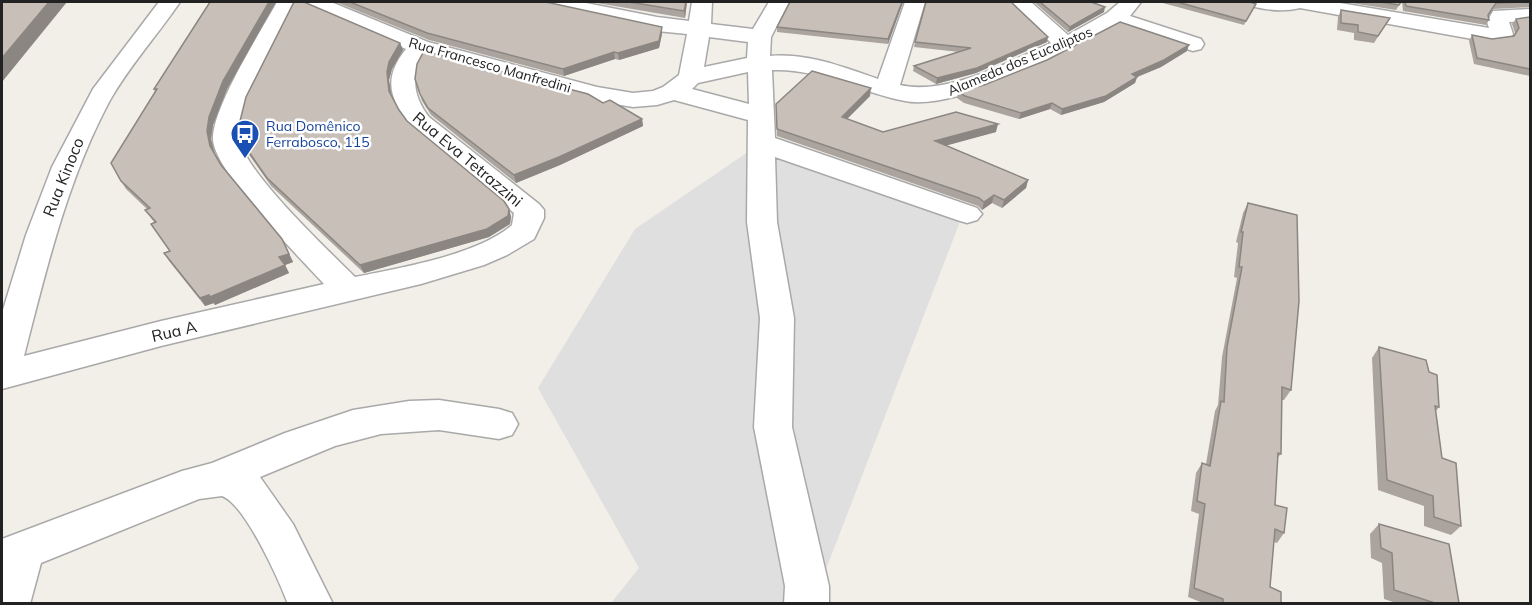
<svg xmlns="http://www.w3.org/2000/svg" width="1532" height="605" font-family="Mulish,sans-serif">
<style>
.residential{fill:#e0dfdf}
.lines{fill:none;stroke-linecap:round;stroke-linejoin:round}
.minor-casing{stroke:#a9a9a9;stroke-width:3}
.minor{fill:#fff;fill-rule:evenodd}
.wall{fill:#aba49e}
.shaded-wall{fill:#8b8681}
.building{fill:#c7bfb8;stroke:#8b8681;stroke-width:1.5}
.labels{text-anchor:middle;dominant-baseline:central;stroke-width:5;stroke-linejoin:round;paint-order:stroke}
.far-street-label{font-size:14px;fill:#222;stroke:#fff}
.far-transit-label{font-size:14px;fill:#164399;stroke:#fff;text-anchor:start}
.street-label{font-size:16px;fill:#222;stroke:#fff}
</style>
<rect width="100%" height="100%" fill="#f2efe9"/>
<!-- residential -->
<path class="residential" d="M761,143L966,206L813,603H611L639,568L538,388L635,229Z"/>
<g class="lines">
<!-- minor casing -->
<g class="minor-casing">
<g id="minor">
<path d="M159,2H180C157,36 129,66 109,102C67,181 46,270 24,356L161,321L324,284C300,258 213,170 213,139C212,108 261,31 277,2H297C280,39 242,96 240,137C238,166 331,253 355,277C399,268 478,255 512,225L514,213L411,127C390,99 382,79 406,49L307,6L304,2H331L428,42L597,87L633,93L653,91L663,87L679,75L687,34L657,31L553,8L546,6L543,2H581L657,17L689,21L692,2H712L711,24L753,29L769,2H789L771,37L770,56C808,53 843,67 878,79L905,2H925L900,85C945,96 1010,62 1051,43L1009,2H1031L1068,35L1107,13L1120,2H1141L1130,16L1201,39L1204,44L1201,49L1193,51L1118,26C1076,53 953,111 905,101C859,92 819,68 772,70L775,138L977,208L982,214L977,220L967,223L957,220L775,157L777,222L794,318L792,427L829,586V604H784L785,586L754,427L760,318L747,222L748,120L674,100L657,105L633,107L596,101L425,55C409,75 414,98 429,117L539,204L544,210V218L534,239L507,255L484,265L421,284L161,346L2,389V313L26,235L52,167L93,89ZM709,37L748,42L747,58L704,67ZM748,72L749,104L692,89L698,83Z"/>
<path d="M1248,2H1334L1489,28L1487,22L1493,11L1530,9V21L1509,22L1513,34L1510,39L1489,42L1300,8C1284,12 1266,10 1251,6Z"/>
<path d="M439,400L499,409L512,413L518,424L512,435L499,439L439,430L381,434L335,446L260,477L293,524L333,604H288C279,580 245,504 222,496L199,499L41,563L30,604H2V539L182,471L212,463L285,433L353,410L409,401Z"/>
</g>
</g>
<!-- minor -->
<use href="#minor" class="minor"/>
</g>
<!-- wall -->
<g class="wall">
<path d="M210,2H276L227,89L213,125L211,139L214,153L221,165L286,247L293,262L285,265L289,273L215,305L214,303L205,306L169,261L164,253L170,251L151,224L154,222L145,210L147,209L126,189L121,181L155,92L154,89Z"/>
<path d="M336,2H546L662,34L659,48L619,60L615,59L564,76L429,40Z"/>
<path d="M591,2H687L685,18Z"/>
<path d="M790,2H903L888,44L777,32V27Z"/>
<path d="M1034,2H1091L1104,12L1068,32Z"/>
<path d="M1159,2H1250L1256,4L1244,25Z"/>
<path d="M1345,2H1401L1396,10Z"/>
<path d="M1402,2H1530V7L1493,9L1488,16L1489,20L1486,25L1403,11Z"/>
<path d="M1341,10L1390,18L1374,43L1354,40V33L1337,30L1338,17Z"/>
<path d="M1530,17V76L1474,64L1469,41L1472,35L1492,39L1514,36L1515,33L1512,24L1516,19Z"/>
<path d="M915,42H1047L976,73L936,84L913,71L914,66L959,52L914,47Z"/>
<path d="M400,43L403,50L392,69L389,80L391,95L399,110L407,121L509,209L511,217L510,224L489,237L364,273L271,186L245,149L242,142Z"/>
<path d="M1187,51L1161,67L1137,77L1135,83L1104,102L1061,115L1050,109L1019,119L964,103L957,98L958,92Z"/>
<path d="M415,79L603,103L642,119L643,126L560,165L516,183L431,115L422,101Z"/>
<path d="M870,96L847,119L883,132H996L946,145L1028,180L1026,188L1002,208L992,203L982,210L978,206L777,136L776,112Z"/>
<path d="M1248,203L1291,390L1284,400H1282L1281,454L1277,458L1275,505L1284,533L1277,543L1274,542L1270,587L1281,603H1203L1188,597L1199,514L1191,511L1196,473L1202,463L1206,464L1215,411L1218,405L1222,357L1237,278L1234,277L1238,243L1236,242L1243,213Z"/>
<path d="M1379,347L1439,407L1436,411L1442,458L1461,526L1451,535L1424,526V506L1378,490L1372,358Z"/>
<path d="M1379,524L1459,603H1396L1384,599L1382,563L1371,558L1370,534Z"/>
</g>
<!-- shaded-wall -->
<g class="shaded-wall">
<path d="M49,2H67L2,82V58Z"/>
<path d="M269,2H276L227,89L213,125L211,139L215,154L210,146L207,131L209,117L223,81Z"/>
<path d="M686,2H687L685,18L684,11Z"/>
<path d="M902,2H903L888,44V39Z"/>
<path d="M1105,7L1104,12L1068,32L1070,27Z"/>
<path d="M662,27V34L659,48L619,60L618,53Z"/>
<path d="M1048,37L1047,42L976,73L936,84L937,78Z"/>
<path d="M400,43L403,50L392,69L389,80L392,99L389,91L387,72L389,62Z"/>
<path d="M1189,45L1187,51L1161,67L1137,77L1135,83L1104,102L1061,115L1062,109Z"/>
<path d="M614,52L615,59L564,76L563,69Z"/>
<path d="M871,88L870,96L841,125L842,117Z"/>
<path d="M1052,103L1050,109L1019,119L1021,113Z"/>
<path d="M642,119L643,126L560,165L516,183L514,175Z"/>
<path d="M998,124L996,132L934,149L935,141Z"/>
<path d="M1028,180L1026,188L1002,208L1004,200Z"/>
<path d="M994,195L992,203L982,210L984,202Z"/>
<path d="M509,209L511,217L510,224L489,237L364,273L360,265Z"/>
<path d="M282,239L293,262L285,265L289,273L215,305L210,297Z"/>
<path d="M209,295L214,303L205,306L200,298Z"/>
</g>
<!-- building -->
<g class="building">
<path d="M2,2H49L2,58Z"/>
<path d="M210,2H269L223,81L209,117L207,131L210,146L221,165L282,239L289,254L279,257L285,265L210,297L209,295L200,298L164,253L170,251L151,224L156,222L145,210L150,208L121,181L111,163L157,89H154Z"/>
<path d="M294,2H304L400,43L389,62L387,72L389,91L399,110L407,121L504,201L509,209L508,216L487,229L360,265L267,178L242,142L238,129L246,97Z"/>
<path d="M350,2H546L662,27L659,41L618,53L614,52L563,69L427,33Z"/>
<path d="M629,2H686L684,11Z"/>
<path d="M790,2H902L888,39L777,27Z"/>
<path d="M926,2H1011L1048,37L977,68L937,78L914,66L971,48L915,42Z"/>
<path d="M1040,2H1091L1105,7L1070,27Z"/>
<path d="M1177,2H1250L1256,4L1246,21Z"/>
<path d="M1380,2H1401L1399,5Z"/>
<path d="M1405,2H1530L1496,3L1488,15L1489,20L1406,6Z"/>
<path d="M1341,10L1390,18L1378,36L1358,32V25L1341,23Z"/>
<path d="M1530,17V69L1477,58L1472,35L1492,39L1514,36L1519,28L1516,19Z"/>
<path d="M1120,22L1189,45L1164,60L1132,74L1137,77L1106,96L1062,109L1052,103L1021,113L965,96L958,92L984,85L1047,60Z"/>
<path d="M424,51L588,94L603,103L610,100L642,119L559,157L514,175L428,108L420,94L415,79L417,64Z"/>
<path d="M812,71L871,88L842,117L883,132L956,112L998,124L935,141L1028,180L1004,200L994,195L984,202L979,198L777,129L776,104Z"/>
<path d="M1248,203L1297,215L1299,301L1291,390L1282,387L1281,454L1278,453L1275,505L1287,508L1284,533L1275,529L1270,587L1281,592V603H1223V599L1194,588L1205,504L1197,501L1202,463L1210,466L1221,401L1224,402L1227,347L1242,267H1239L1243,232H1241Z"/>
<path d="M1379,347L1426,360L1429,372L1437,375L1439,407L1435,406L1442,458L1456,463L1461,526L1434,517L1433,496L1387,480Z"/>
<path d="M1379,524L1449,544L1459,603H1435L1394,590L1392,553L1381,548Z"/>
</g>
<!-- icons -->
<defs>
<g id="bus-pin" transform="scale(1.5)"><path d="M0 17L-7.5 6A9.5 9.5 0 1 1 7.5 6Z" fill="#1a4fb4" stroke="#fff"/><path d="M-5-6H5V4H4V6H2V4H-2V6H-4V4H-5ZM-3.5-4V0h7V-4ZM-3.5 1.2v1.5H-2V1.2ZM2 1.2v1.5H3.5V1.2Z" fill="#fff"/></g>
</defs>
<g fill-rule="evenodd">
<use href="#bus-pin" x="245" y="134"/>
</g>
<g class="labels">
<!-- far-street labels -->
<g class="far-street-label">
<text transform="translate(1020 61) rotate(-23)">Alameda dos Eucaliptos</text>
<text transform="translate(490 65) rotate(16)">Rua Francesco Manfredini</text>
</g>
<!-- far-transit labels -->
<g class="far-transit-label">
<text x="266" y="126">Rua Domênico<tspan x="266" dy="16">Ferrabosco, 115</tspan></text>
</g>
<!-- street labels -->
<g class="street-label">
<text transform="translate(468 159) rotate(40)">Rua Eva Tetrazzini</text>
<text transform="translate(63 177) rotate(-68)">Rua Kinoco</text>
<text transform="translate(174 331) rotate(-13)">Rua A</text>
</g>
</g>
<!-- border -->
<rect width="1532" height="605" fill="none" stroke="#222222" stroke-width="6"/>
</svg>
